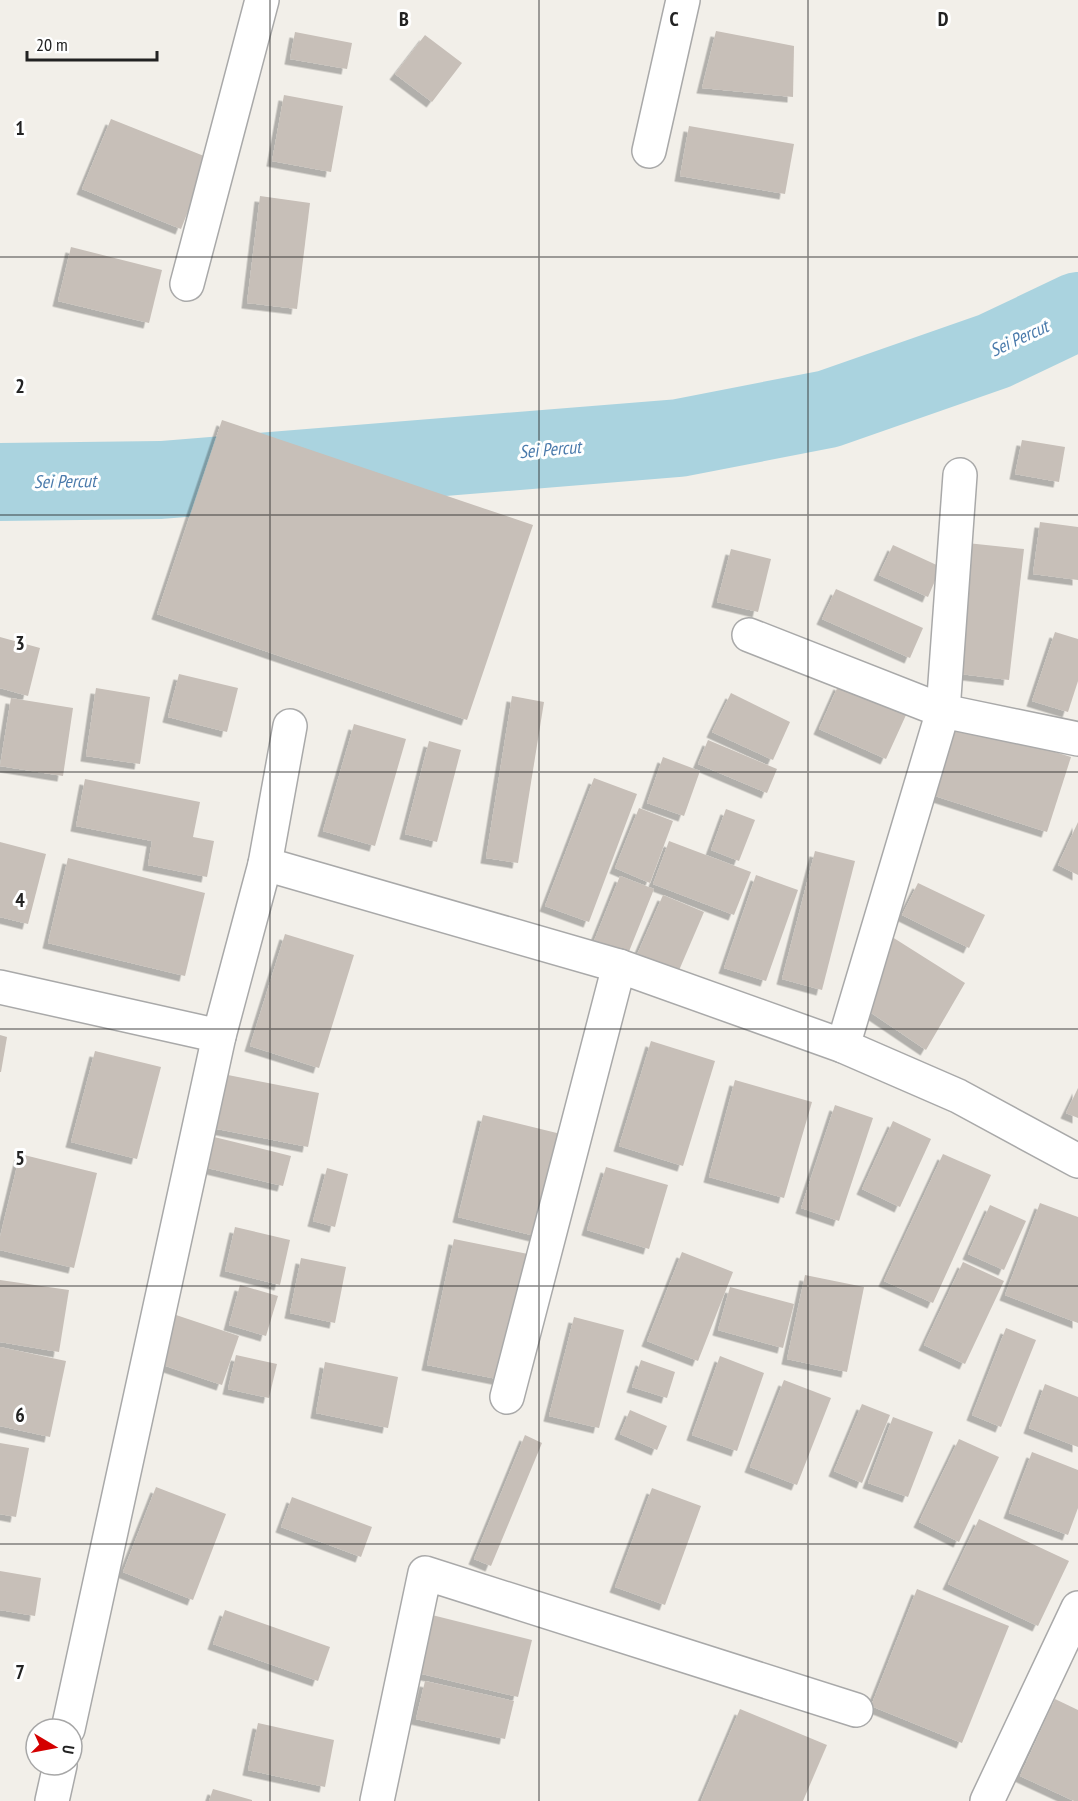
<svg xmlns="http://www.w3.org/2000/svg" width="1078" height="1801" font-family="'PT Sans Narrow',sans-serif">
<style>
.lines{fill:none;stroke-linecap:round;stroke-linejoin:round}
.river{stroke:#aad3df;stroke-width:78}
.building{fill:#c7bfb8;filter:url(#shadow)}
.street-casing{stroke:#a9a9a9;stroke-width:36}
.street{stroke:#fff;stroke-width:33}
.grid{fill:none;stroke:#222;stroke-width:1.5;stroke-opacity:0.55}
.labels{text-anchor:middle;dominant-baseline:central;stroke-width:6;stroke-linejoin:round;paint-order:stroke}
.water-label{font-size:18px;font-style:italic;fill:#4a7aab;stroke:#fff}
.grid-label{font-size:20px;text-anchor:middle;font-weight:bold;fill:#222;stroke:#fff;stroke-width:6;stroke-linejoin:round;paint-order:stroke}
</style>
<defs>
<filter id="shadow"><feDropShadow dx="-5.5" dy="5.5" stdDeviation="0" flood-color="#0004"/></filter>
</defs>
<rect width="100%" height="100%" fill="#f2efe9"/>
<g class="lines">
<!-- river -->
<path class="river" d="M0,482L161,480L679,438L828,409L994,351L1078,311"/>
</g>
<!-- building -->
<g class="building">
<path d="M716,31L794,46L793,97L702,88Z"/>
<path d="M295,32L352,43L347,69L290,59Z"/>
<path d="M425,35L462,63L432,102L395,74Z"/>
<path d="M284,95L343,106L331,172L272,161Z"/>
<path d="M111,119L209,158L181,229L82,189Z"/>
<path d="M689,126L794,144L785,194L680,176Z"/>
<path d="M260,196L310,203L297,309L247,303Z"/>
<path d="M71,247L162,270L149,323L58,301Z"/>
<path d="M222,420L533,525L467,720L157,614Z"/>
<path d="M1022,440L1065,447L1059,482L1015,474Z"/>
<path d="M1040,522L1078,527V580L1033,574Z"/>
<path d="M967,543L1024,549L1009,680L952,673Z"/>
<path d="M893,545L941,567L928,597L879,575Z"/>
<path d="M731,549L771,559L758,612L717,602Z"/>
<path d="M836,589L923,628L910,658L822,619Z"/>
<path d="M1055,632L1078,639V681L1068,712L1032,701Z"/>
<path d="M0,637L40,648L28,696L0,688Z"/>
<path d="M179,674L238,688L227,732L168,717Z"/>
<path d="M839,684L906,715L886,759L819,729Z"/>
<path d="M96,688L150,697L140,764L86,756Z"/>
<path d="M731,693L790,722L773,760L712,732Z"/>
<path d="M512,696L544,702L518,863L486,858Z"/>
<path d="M11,698L73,708L63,776L0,766Z"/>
<path d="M957,721L1071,757L1047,832L932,795Z"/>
<path d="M354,724L406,739L375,846L323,831Z"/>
<path d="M708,740L777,769L767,793L698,764Z"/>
<path d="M429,741L461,750L437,842L405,834Z"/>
<path d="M663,757L700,771L684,816L647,803Z"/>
<path d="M594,778L637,794L589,922L545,906Z"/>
<path d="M85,779L200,802L193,837L214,841L207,877L148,865L152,841L76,826Z"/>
<path d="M639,808L673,821L650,883L615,868Z"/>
<path d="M726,809L755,820L739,861L711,850Z"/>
<path d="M1078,822V875L1058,865Z"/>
<path d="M669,841L751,872L734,915L653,884Z"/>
<path d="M0,842L46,854L28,924L0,917Z"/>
<path d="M815,851L855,861L822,990L782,979Z"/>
<path d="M68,858L205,893L185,976L48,943Z"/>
<path d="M756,875L798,890L766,981L724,968Z"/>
<path d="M620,876L654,889L628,954L594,941Z"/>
<path d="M918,883L985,915L969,948L902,915Z"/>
<path d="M663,895L704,912L677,975L636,957Z"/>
<path d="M285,934L354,955L319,1068L250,1046Z"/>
<path d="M889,935L965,983L926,1050L867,1010Z"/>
<path d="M0,1035L7,1037L1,1072H0Z"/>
<path d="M651,1041L715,1061L683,1166L619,1146Z"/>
<path d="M95,1051L161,1067L137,1159L71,1142Z"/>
<path d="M223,1074L319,1093L308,1147L212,1128Z"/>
<path d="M735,1080L812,1102L784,1198L709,1177Z"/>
<path d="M1078,1088V1118L1066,1113Z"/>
<path d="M835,1105L873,1118L839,1221L801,1208Z"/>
<path d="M483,1115L565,1135L539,1237L458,1217Z"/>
<path d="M893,1121L931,1139L900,1207L862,1189Z"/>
<path d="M206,1135L291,1156L283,1186L199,1166Z"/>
<path d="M20,1154L97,1173L74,1268L0,1250V1237Z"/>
<path d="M943,1154L991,1175L933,1303L884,1281Z"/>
<path d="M606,1167L668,1185L649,1249L587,1230Z"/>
<path d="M327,1168L348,1174L335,1227L313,1221Z"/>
<path d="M1040,1203L1078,1217V1323L1005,1295Z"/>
<path d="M990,1205L1026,1221L1004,1270L968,1254Z"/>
<path d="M235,1227L290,1240L280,1285L225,1271Z"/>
<path d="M454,1239L533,1255L507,1381L427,1365Z"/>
<path d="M682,1252L733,1272L698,1361L647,1341Z"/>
<path d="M301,1258L346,1267L335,1323L290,1313Z"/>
<path d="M963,1262L1004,1281L965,1364L924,1345Z"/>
<path d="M805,1275L864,1287L847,1372L787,1359Z"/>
<path d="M0,1280L69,1290L59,1352L0,1342Z"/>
<path d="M240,1285L278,1296L266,1336L229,1325Z"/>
<path d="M730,1287L794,1304L783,1348L718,1330Z"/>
<path d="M170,1313L239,1336L222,1385L154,1362Z"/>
<path d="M574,1317L624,1330L599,1428L549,1416Z"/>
<path d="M1006,1328L1036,1340L1001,1427L972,1415Z"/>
<path d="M0,1347L66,1361L50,1437L0,1426Z"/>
<path d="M236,1355L277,1364L269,1398L228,1389Z"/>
<path d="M720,1356L764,1373L737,1451L692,1435Z"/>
<path d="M641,1360L675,1372L667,1398L632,1387Z"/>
<path d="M325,1362L398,1377L388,1428L316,1413Z"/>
<path d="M784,1380L831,1398L797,1485L750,1467Z"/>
<path d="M1045,1384L1078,1397V1447L1029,1428Z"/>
<path d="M862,1404L890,1415L862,1483L834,1471Z"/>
<path d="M630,1410L667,1426L657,1450L620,1434Z"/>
<path d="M893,1417L933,1432L908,1497L868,1483Z"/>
<path d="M525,1435L542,1443L491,1566L474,1559Z"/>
<path d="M959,1439L999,1457L959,1542L919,1522Z"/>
<path d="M0,1443L29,1448L16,1517L0,1514Z"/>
<path d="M1032,1452L1078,1470V1508L1068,1535L1009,1513Z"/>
<path d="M156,1487L226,1514L193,1600L123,1572Z"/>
<path d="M652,1488L701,1506L665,1605L615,1587Z"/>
<path d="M292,1497L372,1527L361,1557L281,1527Z"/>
<path d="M979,1519L1069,1561L1038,1626L948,1584Z"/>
<path d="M0,1571L41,1578L35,1616L0,1610Z"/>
<path d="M917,1589L1009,1626L962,1743L871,1706Z"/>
<path d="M225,1610L330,1647L318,1681L213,1644Z"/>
<path d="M432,1615L532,1640L518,1697L418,1673Z"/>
<path d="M425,1681L514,1701L505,1739L416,1719Z"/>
<path d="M1055,1699L1078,1710V1801H1074L1020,1776Z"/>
<path d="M740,1709L827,1745L803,1801H701Z"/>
<path d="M258,1723L334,1740L325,1787L248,1770Z"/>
<path d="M213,1789L252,1800V1801H209Z"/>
</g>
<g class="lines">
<!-- street casing -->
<g class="street-casing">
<g id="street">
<path d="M649,151L683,0"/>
<path d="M187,284L262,0"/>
<path d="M749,635L943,711L1078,739"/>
<path d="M290,726L265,864L619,966L843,1046L958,1096L1078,1161"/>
<path d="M0,987L219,1036"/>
<path d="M843,1046L943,711L960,475"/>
<path d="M507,1397L619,966"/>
<path d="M68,1729L219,1036L265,864"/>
<path d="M52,1801L60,1765"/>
<path d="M377,1801L425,1573L856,1710"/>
<path d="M987,1801L1078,1608"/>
</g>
</g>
<!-- street -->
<use href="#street" class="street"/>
</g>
<!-- grid -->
<path class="grid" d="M270,0V1801M539,0V1801M808,0V1801M0,257H1078M0,515H1078M0,772H1078M0,1029H1078M0,1286H1078M0,1544H1078"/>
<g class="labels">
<!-- water labels -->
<g class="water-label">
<text transform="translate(1019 338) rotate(-25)">Sei Percut</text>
<text transform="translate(550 449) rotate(-5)">Sei Percut</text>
<text transform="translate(65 481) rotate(-1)">Sei Percut</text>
</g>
</g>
<g class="grid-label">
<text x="404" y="26">B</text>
<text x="674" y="26">C</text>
<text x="943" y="26">D</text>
<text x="20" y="135">1</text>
<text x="20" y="393">2</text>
<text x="20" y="650">3</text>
<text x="20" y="907">4</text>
<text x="20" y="1165">5</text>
<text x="20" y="1422">6</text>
<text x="20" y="1679">7</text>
</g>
<!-- north arrow -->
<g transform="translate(54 1747) rotate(100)"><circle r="28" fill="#ffffff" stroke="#a7a7a7" stroke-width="1.5"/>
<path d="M0-4.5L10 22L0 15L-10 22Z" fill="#d40000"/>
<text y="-9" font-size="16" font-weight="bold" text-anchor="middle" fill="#222222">U</text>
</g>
<!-- scale -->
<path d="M27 51v9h130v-9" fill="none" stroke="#222222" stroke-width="3"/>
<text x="36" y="51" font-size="18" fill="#222222" stroke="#ffffff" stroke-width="4.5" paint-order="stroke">20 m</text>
</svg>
